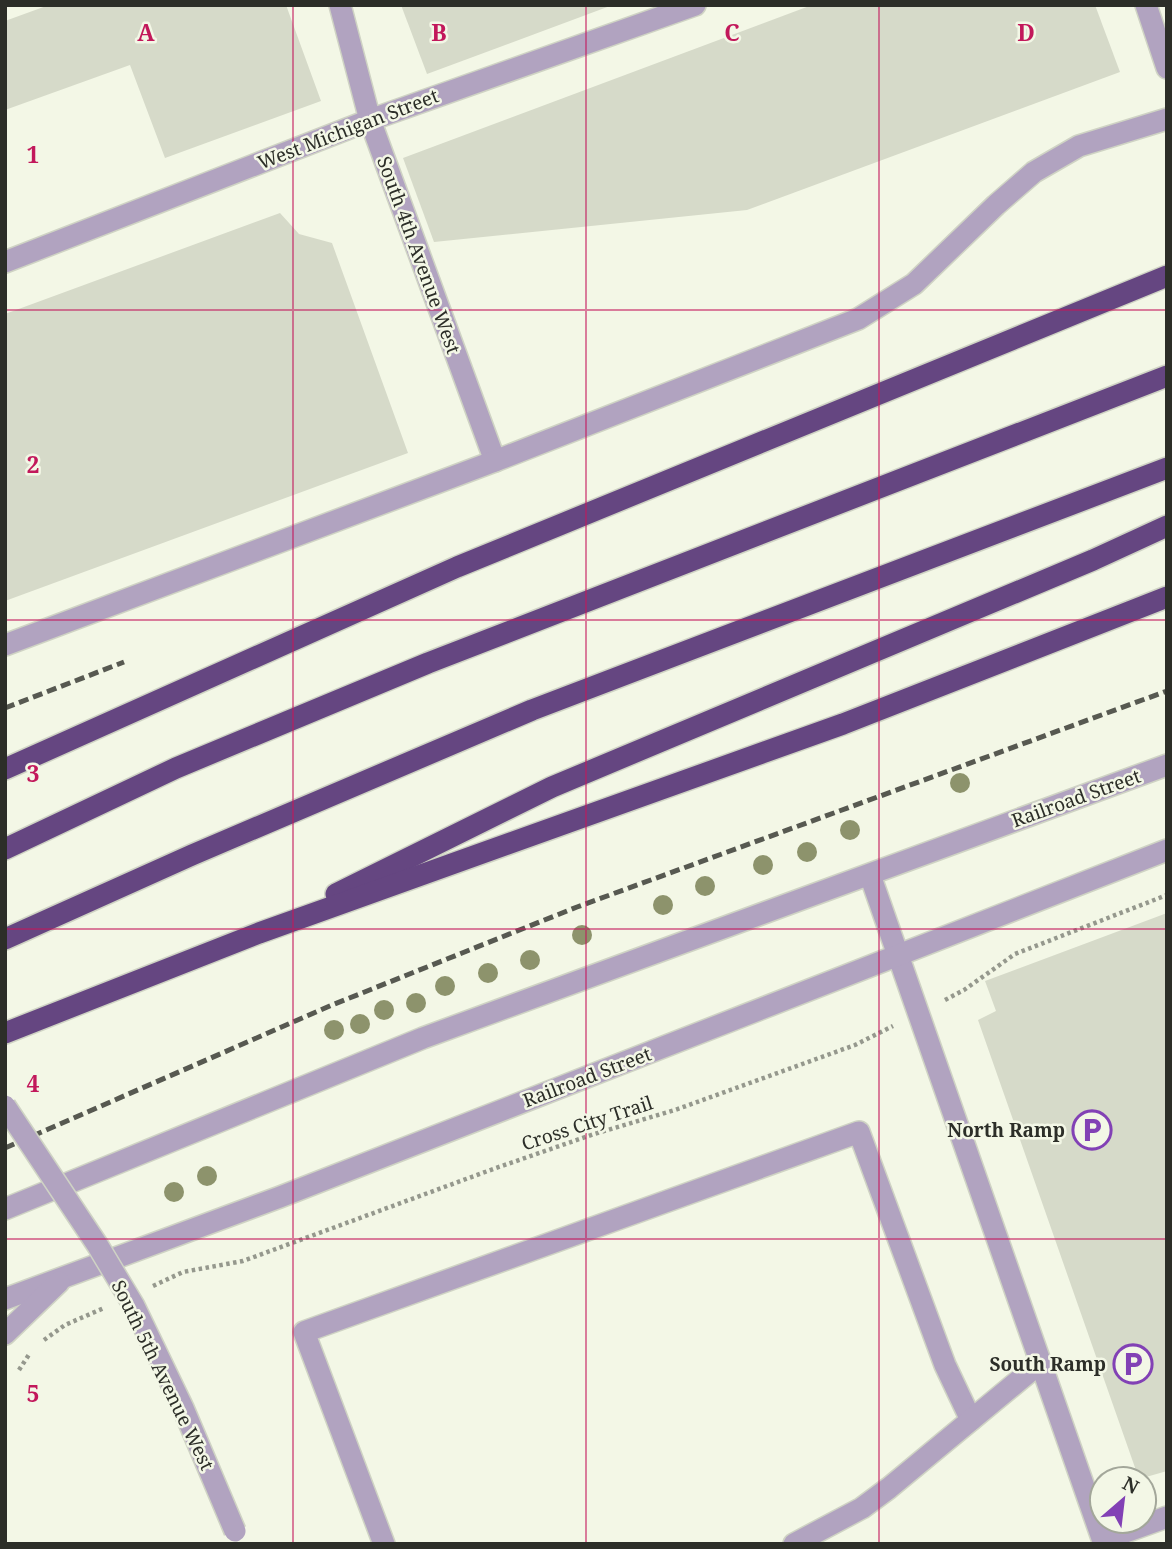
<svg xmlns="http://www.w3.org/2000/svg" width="1172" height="1549" font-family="'Noto Serif',serif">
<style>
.building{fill:#d6dac9}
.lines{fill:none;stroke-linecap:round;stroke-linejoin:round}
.minor-casing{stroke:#cfd3c4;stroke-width:24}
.highway-casing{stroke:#cfd3c4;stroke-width:24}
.path{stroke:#95988d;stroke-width:4.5;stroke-dasharray:3.5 3.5;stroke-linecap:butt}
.minor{stroke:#b1a3c0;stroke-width:21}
.highway{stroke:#654681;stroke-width:21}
.rail{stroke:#575951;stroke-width:5;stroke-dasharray:10 5;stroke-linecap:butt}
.minor-bridge-casing{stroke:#cfd3c4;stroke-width:24;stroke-linecap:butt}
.minor-bridge{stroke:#b1a3c0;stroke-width:21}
.tree{fill:#8d936c}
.grid{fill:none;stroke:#c2185b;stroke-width:2;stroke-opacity:0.55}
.labels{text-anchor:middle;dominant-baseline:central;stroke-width:5;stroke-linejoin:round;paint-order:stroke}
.street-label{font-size:19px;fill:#2c2e28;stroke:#f3f7e6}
.poi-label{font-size:19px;font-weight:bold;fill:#2c2e28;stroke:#f3f7e6;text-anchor:end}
.grid-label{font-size:23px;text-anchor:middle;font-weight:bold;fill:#c2185b;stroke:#f3f7e6;stroke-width:5;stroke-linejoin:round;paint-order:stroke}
</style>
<rect width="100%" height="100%" fill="#f3f7e6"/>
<!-- building -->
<g class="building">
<path d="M49,5H286L321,101L165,158L130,65L5,110V21Z"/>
<path d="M401,5H610V6L427,74Z"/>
<path d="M812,5H1095L1120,72L747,210L434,242L403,158Z"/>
<path d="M280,213L299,234L332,243L408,453L5,601V314Z"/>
<path d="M1167,913V1471L1139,1479L978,1020L996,1011L985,981Z"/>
</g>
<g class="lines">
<!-- minor casing -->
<g class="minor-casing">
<g id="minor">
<path d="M340,5L370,120L495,461"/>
<path d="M1146,5L1167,68"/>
<path d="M5,262L370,120L695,5"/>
<path d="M5,645L495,461L858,319L914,284L996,205L1034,172L1079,146L1167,119"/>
<path d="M870,875L1104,1544"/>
<path d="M5,1209L423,1038L1167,765"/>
<path d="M5,1299L280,1197L1167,850"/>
<path d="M5,1334L59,1282"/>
<path d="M1103,1540L1167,1517"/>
<path d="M384,1544L304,1332L859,1132L945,1365L971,1420"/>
<path d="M794,1544L862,1508L889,1488L1040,1363"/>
</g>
</g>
<!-- highway casing -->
<g class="highway-casing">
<g id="highway">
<path d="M5,769L457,567L1167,276"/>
<path d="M5,849L176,768L428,663L1167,376"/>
<path d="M336,894L552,787L1093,560L1167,526"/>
<path d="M5,939L192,855L532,710L1167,468"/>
<path d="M5,1033L259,933L843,724L1167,597"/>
</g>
</g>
<!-- path -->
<g class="path">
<path d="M945,1000L964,990L1015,954L1167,895"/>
<path d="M153,1286L183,1272L243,1261L496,1168L594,1134L675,1110L855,1045L893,1026"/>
<path d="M44,1340L65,1325L104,1308"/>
<path d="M19,1370L30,1353"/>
</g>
<!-- minor -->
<use href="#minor" class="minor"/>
<!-- highway -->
<use href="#highway" class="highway"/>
<!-- rail -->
<g class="rail">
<path d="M5,708L124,662"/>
<path d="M5,1148L332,1005L577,907L1167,691"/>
</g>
<!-- minor-bridge casing -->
<g class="minor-bridge-casing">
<path id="minor-bridge" d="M5,1106L98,1246L134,1306L183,1408L235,1531"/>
</g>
<!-- minor-bridge -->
<use href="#minor-bridge" class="minor-bridge"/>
</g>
<!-- trees -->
<g class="tree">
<circle cx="960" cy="783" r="10"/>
<circle cx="850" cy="830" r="10"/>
<circle cx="807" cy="852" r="10"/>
<circle cx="763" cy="865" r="10"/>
<circle cx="705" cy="886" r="10"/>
<circle cx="663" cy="905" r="10"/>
<circle cx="582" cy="935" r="10"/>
<circle cx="530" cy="960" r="10"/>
<circle cx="488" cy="973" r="10"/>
<circle cx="445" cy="986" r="10"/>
<circle cx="416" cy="1003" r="10"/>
<circle cx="384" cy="1010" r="10"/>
<circle cx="360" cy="1024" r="10"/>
<circle cx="334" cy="1030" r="10"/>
<circle cx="207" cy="1176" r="10"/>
<circle cx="174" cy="1192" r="10"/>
</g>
<!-- grid -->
<path class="grid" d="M293,5V1544M586,5V1544M879,5V1544M5,310H1167M5,620H1167M5,929H1167M5,1239H1167"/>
<!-- icons -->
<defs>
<g id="parking-ring" transform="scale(2.0125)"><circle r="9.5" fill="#f3f7e6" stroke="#8241b5" stroke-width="1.5"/><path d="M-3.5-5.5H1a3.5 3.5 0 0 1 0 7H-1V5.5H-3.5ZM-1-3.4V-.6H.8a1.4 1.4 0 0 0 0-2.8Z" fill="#8241b5"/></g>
</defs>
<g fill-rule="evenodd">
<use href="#parking-ring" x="1092" y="1130"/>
<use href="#parking-ring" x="1133" y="1364"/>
</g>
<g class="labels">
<!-- street labels -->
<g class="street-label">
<text transform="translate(348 129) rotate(-21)">West Michigan Street</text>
<text transform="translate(419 255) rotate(70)">South 4th Avenue West</text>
<text transform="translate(1076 798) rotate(-20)">Railroad Street</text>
<text transform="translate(587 1077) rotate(-21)">Railroad Street</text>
<text transform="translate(587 1123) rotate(-18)">Cross City Trail</text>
<text transform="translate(163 1375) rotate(64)">South 5th Avenue West</text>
</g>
<!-- poi labels -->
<g class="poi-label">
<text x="1065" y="1130">North Ramp</text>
<text x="1106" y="1364">South Ramp</text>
</g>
</g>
<g class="grid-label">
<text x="146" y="41">A</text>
<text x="439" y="41">B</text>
<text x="732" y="41">C</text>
<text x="1026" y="41">D</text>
<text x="33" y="163">1</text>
<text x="33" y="473">2</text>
<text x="33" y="782">3</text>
<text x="33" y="1092">4</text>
<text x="33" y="1402">5</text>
</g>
<!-- border -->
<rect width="1172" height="1549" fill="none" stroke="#2c2e28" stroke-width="14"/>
<!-- north arrow -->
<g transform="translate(1123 1500) rotate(28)"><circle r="33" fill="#f3f7e6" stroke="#a3a79a" stroke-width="2"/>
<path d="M0-5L12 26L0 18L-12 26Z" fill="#8241b5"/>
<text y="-10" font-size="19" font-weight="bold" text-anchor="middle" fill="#2c2e28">N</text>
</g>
</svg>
